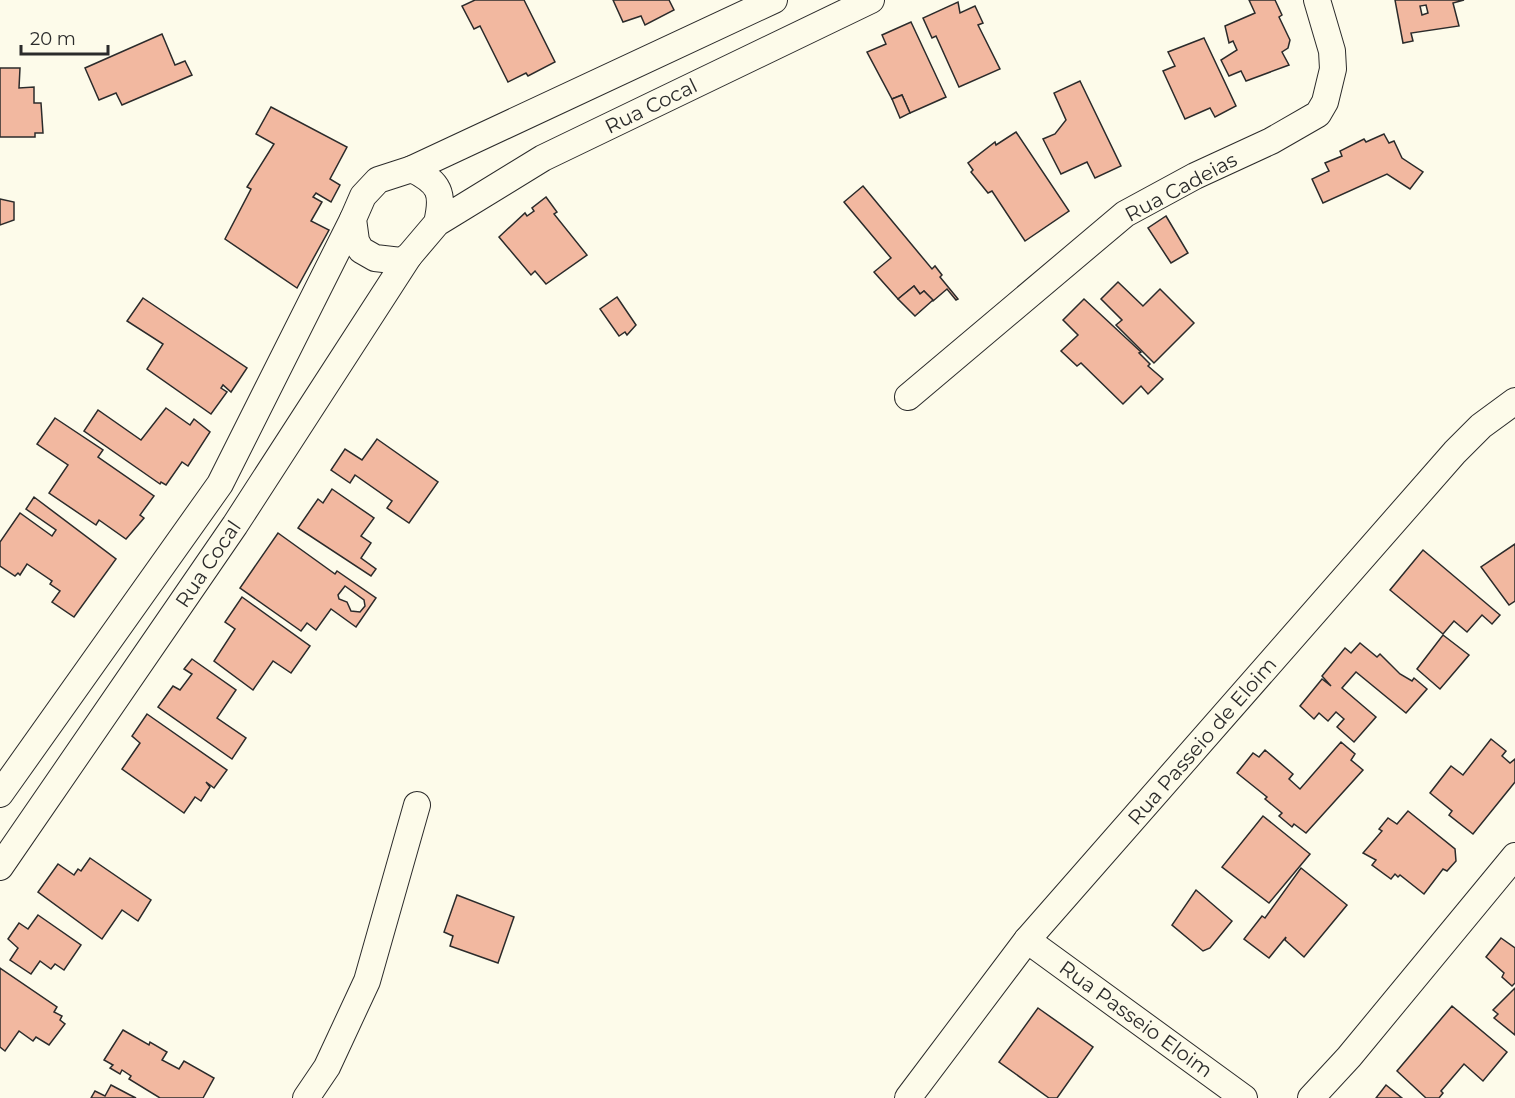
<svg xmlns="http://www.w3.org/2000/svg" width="1515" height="1098" font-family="Montserrat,sans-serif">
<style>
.building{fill:#f2b8a0;stroke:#2b2b2b;stroke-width:1.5;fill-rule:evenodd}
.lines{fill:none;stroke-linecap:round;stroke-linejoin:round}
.street-casing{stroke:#2b2b2b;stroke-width:28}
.street{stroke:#fdfbea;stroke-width:26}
.labels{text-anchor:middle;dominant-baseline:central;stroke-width:4.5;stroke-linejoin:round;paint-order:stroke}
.street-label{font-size:20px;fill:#2b2b2b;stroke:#fdfbea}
</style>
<rect width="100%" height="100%" fill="#fdfbea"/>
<!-- building -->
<g class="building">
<path d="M475,0H524L555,62L528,76L526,73L508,82L480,26L474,29L462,6Z"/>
<path d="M613,0H669L674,10L645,25L641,16L623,22Z"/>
<path d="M1249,0H1275L1282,15L1279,17L1290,40L1288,48L1282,52L1289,65L1246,81L1241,71L1229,76L1221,60L1237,50L1233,41L1229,43L1225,26L1255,13Z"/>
<path d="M1395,0H1464L1453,3L1459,26L1411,33L1413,41L1403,43ZM1426,5L1428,13L1422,15L1420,6Z"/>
<path d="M958,2L960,13L975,6L983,23L978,25L1000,69L959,87L936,36L932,38L923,18Z"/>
<path d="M911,22L946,97L910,113L902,95L892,99L867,52L886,44L882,35Z"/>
<path d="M162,34L175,65L185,61L192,75L122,105L116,93L99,100L85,68Z"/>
<path d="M1204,38L1236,106L1215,117L1210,108L1185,119L1163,71L1175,66L1168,52Z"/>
<path d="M0,68H20L19,88L34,87V103H41L43,133H35V137H0Z"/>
<path d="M1080,81L1121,166L1095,178L1087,162L1061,174L1043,139L1055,134L1066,120L1054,93Z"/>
<path d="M902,95L910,113L900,118L892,99Z"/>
<path d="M271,107L347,147L330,179L340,185L331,202L316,193L313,197L322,202L311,221L329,230L297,288L225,239L251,189L247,187L274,144L256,134Z"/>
<path d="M1016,132L1069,211L1025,241L992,191L988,193L971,172L973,170L968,163L995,142L996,145Z"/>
<path d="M1384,134L1389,143L1394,141L1402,158L1423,172L1410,189L1387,174L1323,203L1312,179L1329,171L1325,163L1342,156L1340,151L1364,139L1366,142Z"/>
<path d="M863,186L932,269L935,266L942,275L940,277L958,299L956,300L947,289L933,301L924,291L920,294L914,286L898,299L874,272L891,258L844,202Z"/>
<path d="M546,197L557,212L554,214L587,255L546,284L535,271L531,275L499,237L525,213L527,216L534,211L532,208Z"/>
<path d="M0,199L14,202V220L0,225Z"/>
<path d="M1166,216L1188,253L1171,263L1148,228Z"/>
<path d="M1118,282L1143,306L1160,289L1194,323L1154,363L1116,325L1122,320L1101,299Z"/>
<path d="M914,286L920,294L924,291L933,300L915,316L898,299Z"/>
<path d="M617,297L636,325L627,335L625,332L619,336L600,309Z"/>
<path d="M143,298L247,368L231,392L223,385L221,388L227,392L211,414L147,369L163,344L127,321Z"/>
<path d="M1084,299L1141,352L1139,353L1150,364L1148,366L1163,379L1148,394L1141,386L1123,404L1081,363L1077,366L1061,351L1078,335L1063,320Z"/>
<path d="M166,408L190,425L194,419L210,432L188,466L182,462L166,485L161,482L160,484L84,431L98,410L141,440Z"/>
<path d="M55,418L103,450L98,457L154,496L140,515L144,518L126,539L99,520L96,525L49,493L68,465L37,444Z"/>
<path d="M377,439L438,482L409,523L387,508L392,501L355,475L350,483L331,470L345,449L362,460Z"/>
<path d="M332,489L374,518L361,536L371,543L361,558L376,569L371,576L298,528L318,499L323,503Z"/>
<path d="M34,497L116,559L74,617L52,602L60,591L50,584L52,581L27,564L20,575L18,573L15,576L0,566V542L20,513L52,536L56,530L26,509Z"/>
<path d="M278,533L335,574L337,571L376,598L356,627L331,609L316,630L307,623L301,631L240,588ZM345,586L364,600L365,606L360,612L351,611L347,602L339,599L338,595Z"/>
<path d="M1515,544V601L1509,605L1481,567Z"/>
<path d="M1423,550L1500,615L1492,624L1482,615L1467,632L1454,621L1443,634L1390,590Z"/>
<path d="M242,597L310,646L291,673L273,661L253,690L214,661L235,629L225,622Z"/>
<path d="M1443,635L1469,655L1440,689L1417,669Z"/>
<path d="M1360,643L1377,657L1380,654L1400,674L1412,681L1414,678L1427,689L1406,713L1356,672L1342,688L1376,717L1354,742L1337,727L1344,719L1336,712L1328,721L1319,713L1314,719L1300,706L1322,679L1331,686L1322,676L1345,648L1351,653Z"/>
<path d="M192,659L236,690L217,718L246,738L232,759L158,707L173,686L180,690L192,674L184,669Z"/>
<path d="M147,714L227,770L214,788L206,782L210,787L201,801L195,797L184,813L122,769L140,743L132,736Z"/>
<path d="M1491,739L1506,751L1502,756L1510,763L1515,759V782L1473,834L1449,815L1452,811L1430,793L1451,766L1463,775Z"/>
<path d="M1341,742L1355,754L1351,760L1363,770L1306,833L1294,824L1292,827L1279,816L1282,813L1265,799L1267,797L1237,773L1253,753L1259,757L1265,750L1293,774L1289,779L1300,789Z"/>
<path d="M1408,811L1455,849L1456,861L1447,871L1443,869L1424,894L1400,875L1398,877L1395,874L1391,879L1372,865L1376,860L1363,853L1382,831L1379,829L1388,818L1397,824Z"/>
<path d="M1263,816L1310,854L1269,903L1222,867Z"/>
<path d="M90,858L151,900L138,921L122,910L102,939L38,892L58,864L74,875L78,869L81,871Z"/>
<path d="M1301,868L1347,905L1304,957L1285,940L1286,937L1269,958L1244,939L1262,916L1265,918Z"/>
<path d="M1196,890L1232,921L1210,948L1203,951L1172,925Z"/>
<path d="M457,895L514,917L498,963L450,946L453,936L444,932Z"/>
<path d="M38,915L81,945L64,970L55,964L51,969L40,961L31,974L10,960L18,948L8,939L19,923L28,929Z"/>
<path d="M1501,938L1515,948V983L1512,986L1502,977L1504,973L1486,957Z"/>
<path d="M0,968L57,1007L54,1012L62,1016L60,1020L65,1024L49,1045L36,1037L33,1041L19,1031L5,1051L0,1047Z"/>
<path d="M1515,988V1035L1494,1018L1498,1014L1493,1010Z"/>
<path d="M1452,1006L1507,1052L1483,1081L1464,1064L1441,1091L1443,1093L1439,1098H1426L1397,1071Z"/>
<path d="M1038,1008L1093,1047L1057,1098H1049L999,1062Z"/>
<path d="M123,1030L149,1045L150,1042L167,1052L162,1060L179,1069L184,1061L214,1078L203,1098H160L129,1079L131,1076L122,1070L120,1074L110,1068L113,1065L104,1060Z"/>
<path d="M111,1085L130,1095L136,1098H91L95,1091L105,1096Z"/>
<path d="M1386,1085L1402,1098H1376Z"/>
</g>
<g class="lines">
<!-- street casing -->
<g class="street-casing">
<g id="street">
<path d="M412,169L774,0"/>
<path d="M437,223C444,193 440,183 412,169L378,180L363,196L353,219L356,241L361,250L375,258L401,261L409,256L437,223L543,158L871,0"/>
<path d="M908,397L1125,214L1195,176L1271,141L1318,114L1325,102L1333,69L1332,51L1317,0"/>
<path d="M0,794L220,484L353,219"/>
<path d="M0,867L235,525L409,256"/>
<path d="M1027,940L1244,1098"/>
<path d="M306,1098L327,1067L367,981L417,805"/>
<path d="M908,1098L1027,940L1455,452L1481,426L1515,401"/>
<path d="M1311,1098L1349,1057L1515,856"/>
</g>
</g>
<!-- street -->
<use href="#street" class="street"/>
</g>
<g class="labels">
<!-- street labels -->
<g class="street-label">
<text transform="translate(651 106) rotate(-26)">Rua Cocal</text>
<text transform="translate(1181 187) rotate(-28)">Rua Cadeias</text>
<text transform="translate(208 564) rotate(-56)">Rua Cocal</text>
<text transform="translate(1202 741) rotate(-49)">Rua Passeio de Eloim</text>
<text transform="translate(1136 1019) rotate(36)">Rua Passeio Eloim</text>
</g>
</g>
<!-- scale -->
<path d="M21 45v9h87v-9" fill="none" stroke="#2b2b2b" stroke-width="3"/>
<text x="30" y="45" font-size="18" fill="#2b2b2b" stroke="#fdfbea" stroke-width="4.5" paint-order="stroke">20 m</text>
</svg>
